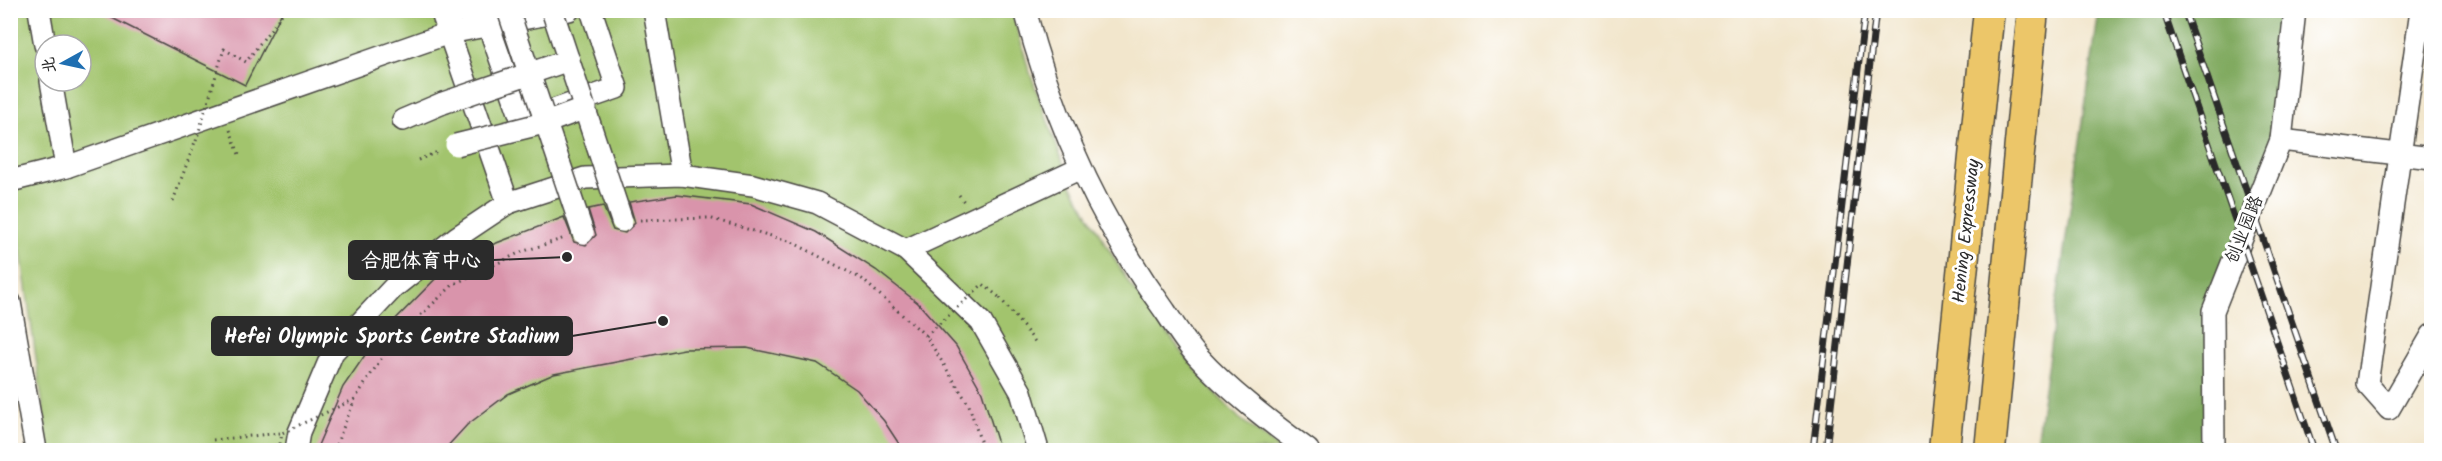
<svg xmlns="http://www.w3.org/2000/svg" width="2442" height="461" font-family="Kalam,'LXGW WenKai TC',sans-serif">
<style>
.green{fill:#a2c46d;stroke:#66784c;stroke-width:1.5;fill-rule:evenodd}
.forest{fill:#81aa60;stroke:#566a46;stroke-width:1.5}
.building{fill:#d994ab}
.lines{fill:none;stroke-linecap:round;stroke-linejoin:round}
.minor-casing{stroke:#494743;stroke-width:24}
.highway-casing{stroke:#494743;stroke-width:33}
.path{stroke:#494743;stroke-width:3;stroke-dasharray:1.5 4.5;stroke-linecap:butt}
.minor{stroke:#fff;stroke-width:21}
.highway{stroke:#ecc669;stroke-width:30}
.rail-casing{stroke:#2b2b2b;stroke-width:7}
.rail{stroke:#fff;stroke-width:4.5;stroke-dasharray:14;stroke-linecap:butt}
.minor-bridge-casing{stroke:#494743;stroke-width:24;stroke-linecap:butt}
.path-bridge{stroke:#494743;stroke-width:3;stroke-dasharray:1.5 4.5;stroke-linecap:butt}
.minor-bridge{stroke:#fff;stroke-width:21}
.labels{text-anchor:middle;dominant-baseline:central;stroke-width:6;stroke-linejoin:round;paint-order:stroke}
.street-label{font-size:18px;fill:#2b2b2b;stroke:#fff}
.leader{fill:none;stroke:#2b2b2b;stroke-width:2}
.callout-dot{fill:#2b2b2b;stroke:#fff;stroke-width:2}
.callout{fill:#2b2b2b;stroke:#2b2b2b;stroke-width:2}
.callout-label{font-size:20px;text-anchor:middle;font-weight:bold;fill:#fff}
</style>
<rect width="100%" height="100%" fill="#fff"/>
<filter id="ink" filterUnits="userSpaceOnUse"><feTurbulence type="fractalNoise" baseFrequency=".0167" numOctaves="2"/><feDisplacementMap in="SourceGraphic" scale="12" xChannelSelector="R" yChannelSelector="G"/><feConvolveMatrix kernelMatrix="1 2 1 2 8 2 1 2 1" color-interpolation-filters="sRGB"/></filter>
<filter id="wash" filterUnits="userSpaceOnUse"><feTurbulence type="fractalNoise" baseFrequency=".008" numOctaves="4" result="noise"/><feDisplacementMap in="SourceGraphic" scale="24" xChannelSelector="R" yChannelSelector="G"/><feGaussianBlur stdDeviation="1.35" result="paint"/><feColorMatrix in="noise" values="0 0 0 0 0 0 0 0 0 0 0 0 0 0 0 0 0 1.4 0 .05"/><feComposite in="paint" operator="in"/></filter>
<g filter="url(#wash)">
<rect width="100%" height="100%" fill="#f2e6cc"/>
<!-- green -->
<path class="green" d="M10,11H1012L1028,67L1071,185L1130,285L1211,389L1239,418L1281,450H49L11,181ZM45,45H81V81H45Z"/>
<!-- forest -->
<path class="forest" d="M2099,11H2295L2281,140L2213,311L2214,450H2035Z"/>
<g id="blocks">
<!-- building -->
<g class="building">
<path d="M96,10H283L245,85Z"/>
<path d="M677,195L751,204L816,232L876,270L918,303L956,346L982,392L1000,450H903L884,421L857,390L817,363L747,348L684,349L554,374L508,394L467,425L444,450H316L343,387L376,339L455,259L564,217L574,242L586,245L596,235L588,209L603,206L613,230L625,233L635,223L629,202Z"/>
</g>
</g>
</g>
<g filter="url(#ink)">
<use href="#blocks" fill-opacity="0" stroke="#494743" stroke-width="1.5"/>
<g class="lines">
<!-- minor casing -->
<g class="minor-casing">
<g id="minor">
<path d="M39,10L45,45"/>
<path d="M441,10L508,203"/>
<path d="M483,10L522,121L617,88L591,10"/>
<path d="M654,10L682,175"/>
<path d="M1025,10C1054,120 1098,219 1165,311C1175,326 1185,342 1197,356C1229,391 1270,422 1308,450"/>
<path d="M2421,10L2367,384L2389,409L2432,335"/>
<path d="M51,81L66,167"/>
<path d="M403,120L443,103"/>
<path d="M2281,140L2432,158"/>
<path d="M10,181L66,167L449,33L569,10"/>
<path d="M906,250L1079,169"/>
<path d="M10,302L36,450"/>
<path d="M296,450L299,432L333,352L393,288L457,237L508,203L585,178L682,175L753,185L817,203L906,250L981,322L1021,392L1038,450"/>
<path d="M2214,450L2213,311L2281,140L2295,10"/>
</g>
</g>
<!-- highway casing -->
<g class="highway-casing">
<g id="highway">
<path d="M1944,450L1989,10"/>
<path d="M1990,450L2033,10"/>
</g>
</g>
<!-- path -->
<g class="path">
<path d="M230,130L240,157"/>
<path d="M418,160L440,151"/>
<path d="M959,195L965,203"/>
<path d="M173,201L195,142"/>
<path d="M640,220L709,218L792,242L862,279L926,336L969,405L983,450"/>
<path d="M1000,298L1037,344"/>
<path d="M213,440L280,433"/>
<path d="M334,450L355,399L392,342L454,284L521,252L565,238"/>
</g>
<!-- minor -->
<use href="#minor" class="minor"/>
<!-- highway -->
<use href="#highway" class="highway"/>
<!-- rail casing -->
<g class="rail-casing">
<g id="rail">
<path d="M2163,10L2314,450"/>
<path d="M2184,10L2336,450"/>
<path d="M1813,450L1865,10"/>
<path d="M1826,450L1876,10"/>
</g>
</g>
<!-- rail -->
<use href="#rail" class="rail"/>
<!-- minor-bridge casing -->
<g class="minor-bridge-casing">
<g id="minor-bridge">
<path d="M508,10L583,233"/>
<path d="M552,10L622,221"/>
<path d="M443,103L569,60"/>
<path d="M456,145L548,122L586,108"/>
</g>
</g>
<!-- path-bridge -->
<g class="path-bridge">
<path d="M196,141L224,49L246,62L285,10"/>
<path d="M926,336L983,284L1000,298"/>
<path d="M279,450L282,433L355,399"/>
</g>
<!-- minor-bridge -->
<use href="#minor-bridge" class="minor-bridge"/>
</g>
</g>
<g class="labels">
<!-- street labels -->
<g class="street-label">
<text transform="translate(2245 230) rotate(-68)">创业园路</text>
<text transform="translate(1967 231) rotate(-84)">Hening Expressway</text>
</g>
</g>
<!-- callouts -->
<path class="leader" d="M567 257L493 260M663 321L572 336"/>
<g class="callout-dot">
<circle cx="567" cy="257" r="6"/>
<circle cx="663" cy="321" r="6"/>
</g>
<g class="callout">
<rect x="349" y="241" width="144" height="38" rx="6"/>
<rect x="212" y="317" width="360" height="38" rx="6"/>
</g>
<g class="callout-label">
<text x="421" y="267">合肥体育中心</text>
<text x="392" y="343">Hefei Olympic Sports Centre Stadium</text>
</g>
<!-- margin -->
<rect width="2442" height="461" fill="none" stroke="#fff" stroke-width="36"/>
<!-- north arrow -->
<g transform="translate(63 63) rotate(262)"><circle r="28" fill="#ffffff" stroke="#aaaaaa" stroke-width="1.5"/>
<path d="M0-4.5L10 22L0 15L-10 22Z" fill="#1f6fb2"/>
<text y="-9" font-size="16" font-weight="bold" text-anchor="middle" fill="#2b2b2b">北</text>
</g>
</svg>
